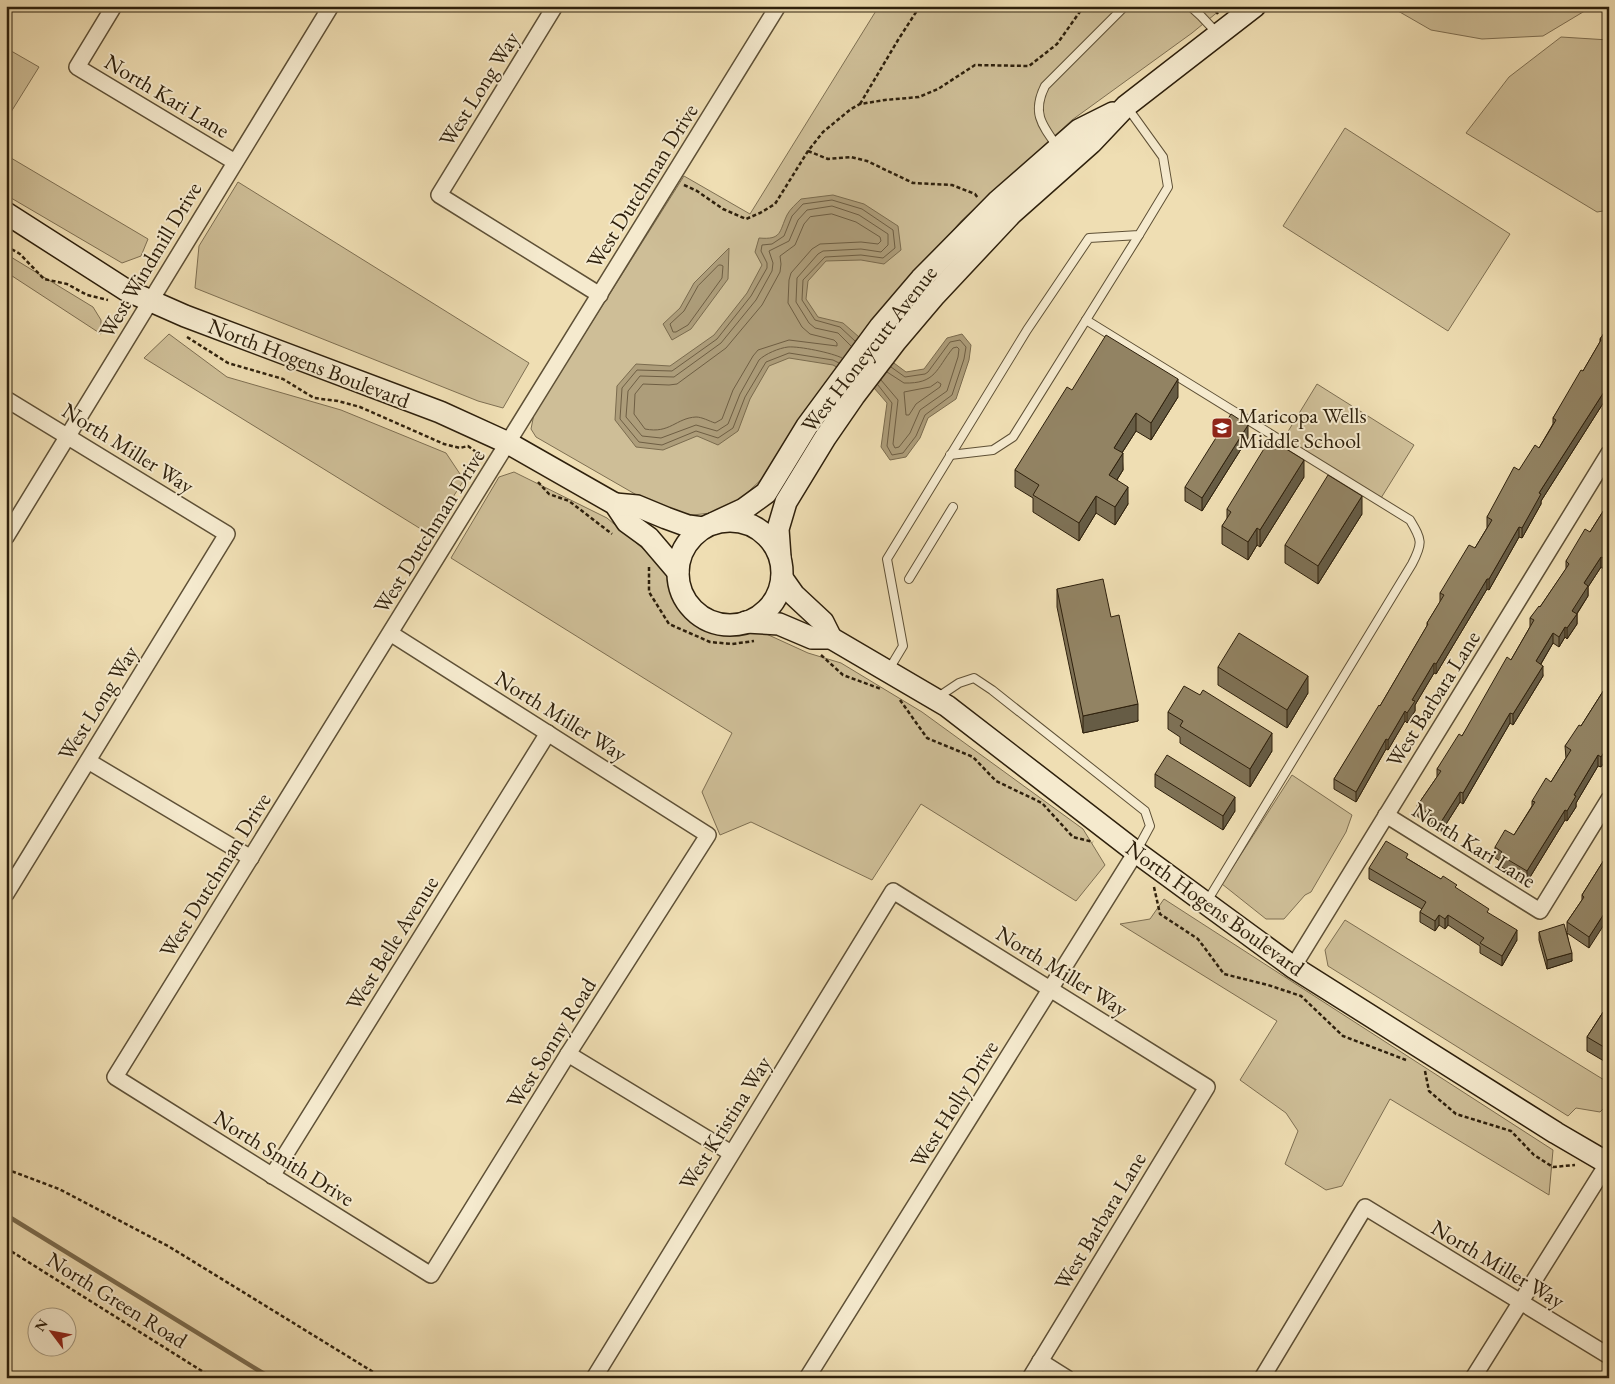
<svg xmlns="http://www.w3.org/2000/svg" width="1615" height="1384" font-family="'EB Garamond',serif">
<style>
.green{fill:#cebe97;stroke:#7e6f52}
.water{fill:#ad9d7a;stroke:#7a6b4e}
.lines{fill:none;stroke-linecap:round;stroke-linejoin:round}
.shore{stroke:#6e5e43;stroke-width:1}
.stream{stroke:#7a6b4e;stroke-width:4.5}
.lane-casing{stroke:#5e5036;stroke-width:10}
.street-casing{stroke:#5e5036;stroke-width:18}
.secondary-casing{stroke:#2e200c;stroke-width:24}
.path{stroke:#2e200c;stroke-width:2.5;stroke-dasharray:4 2.5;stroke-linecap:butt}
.lane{stroke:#f5eace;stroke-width:8}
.street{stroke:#f5eace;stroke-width:15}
.secondary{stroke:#f5eace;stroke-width:21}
.wall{fill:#7e7155;stroke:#2e200c}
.shaded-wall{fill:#665c45;stroke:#2e200c}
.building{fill:#928363;stroke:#2e200c}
.labels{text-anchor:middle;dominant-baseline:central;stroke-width:4;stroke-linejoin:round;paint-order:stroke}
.street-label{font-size:22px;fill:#2e200c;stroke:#f5eace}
.poi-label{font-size:22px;fill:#2e200c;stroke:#f5eace;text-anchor:start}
</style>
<rect width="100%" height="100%" fill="#efdeb3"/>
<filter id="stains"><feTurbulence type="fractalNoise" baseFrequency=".004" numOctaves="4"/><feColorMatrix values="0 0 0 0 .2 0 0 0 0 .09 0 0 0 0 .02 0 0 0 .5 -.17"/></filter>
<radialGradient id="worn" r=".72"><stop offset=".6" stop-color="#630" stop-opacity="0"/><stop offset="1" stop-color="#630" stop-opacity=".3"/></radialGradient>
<!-- green -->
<g class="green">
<path d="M879,6H1225L1192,33L1072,120L961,221L825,383L765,476L735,504L719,512L693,515L661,509L536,437L531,429L534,414L684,176L750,214Z"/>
<path d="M1400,6H1593L1543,36L1482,39L1431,30L1398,11Z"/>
<path d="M1561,37L1609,40V210L1597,212L1466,133L1509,77Z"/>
<path d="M6,48L39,67L6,120Z"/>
<path d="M1345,128L1510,234L1448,331L1283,226Z"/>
<path d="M6,155L148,239L141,256L122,263L6,195Z"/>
<path d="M238,182L529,363L503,408L478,401L195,288L199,246Z"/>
<path d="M6,254L93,307L101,320V334L6,272Z"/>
<path d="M169,334L227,377L341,410L446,453L464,480L429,534L144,358Z"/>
<path d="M1317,384L1414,445L1381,498L1284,438Z"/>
<path d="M514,472L607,518L662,565L685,617L734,635L762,632L808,653L841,663L922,712L1083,829L1105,865L1076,901L921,804L872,880L751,822L720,835L702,792L732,733L451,558L499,477Z"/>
<path d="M1292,775L1352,815L1346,832L1311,892L1305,895L1284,919H1266L1222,884Z"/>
<path d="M1164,899L1553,1150L1549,1195L1390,1099L1342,1186L1326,1190L1285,1164L1298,1131L1286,1113L1240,1080L1277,1021L1120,924L1150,919Z"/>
<path d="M1345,920L1609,1083V1103L1600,1112L1576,1108L1568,1116L1328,966L1325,950Z"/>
</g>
<!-- water -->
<g class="water">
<path d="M833,195L864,204L898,226L901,250L884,264L861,260L826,261L808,281L806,299L818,317L843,323L859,337L906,372L924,369L947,338L962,334L971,345L969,360L956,399L928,418L920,438L906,457L890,460L881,447L887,403L874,388L833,365L789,358L769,366L750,399L738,431L718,445L697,436L663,450L636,447L615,420L617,386L636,364L670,366L714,335L747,293L762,265L755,252L759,238C782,240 779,232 787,215C790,209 796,204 801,199Z"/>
<path d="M729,248L728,279L691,329L672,340L663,324L680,308L694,283Z"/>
</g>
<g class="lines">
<!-- shore -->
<g class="shore">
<path d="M832,214L856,222L880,237L881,241L878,244L861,242L820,244L812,249L791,273L789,280L788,303L802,327L810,334L834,340L837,343V346L789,340L758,350L753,356L733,390L722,419L715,423C709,421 702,417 696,417C676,418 670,434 645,429L634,414L635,394L643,384L669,385L677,384L726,348L762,305L780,272L781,264L780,256L795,245L804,224L810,217Z"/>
<path d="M719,265H721L723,266L722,278L688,325L676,332H673L670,324L684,311L698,286Z"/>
<path d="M842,358C833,353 799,346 788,347C779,348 765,354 759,360L740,394L728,424L717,431L696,425L661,438L642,436L626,417L628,391L640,376L674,377L721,343L756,300L772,271L773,263L769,251L789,241L798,220L807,210L832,206L859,215L888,234V245L881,252L861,249L823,251L818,254L797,278L796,302L809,323L815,328L838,333L851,346"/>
<path d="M839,363L833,360L789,353L766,362L745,397L733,428L718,438L696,431L662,445L639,442L620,419L622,388L637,370L672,371L717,339L751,296L767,268V263L761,251L762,245L772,244L784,236L792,216L803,204L832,200L862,209L893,230L895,248L883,258L861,255L825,257L803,280L802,300L815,320L840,327L855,341"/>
<path d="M881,380L898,400L893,444L895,448L899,447L910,433L920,410L947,391L958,357L959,349L957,347L953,348C936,369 936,384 904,383L887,372"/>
<path d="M938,382L941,384L940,387L916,404L909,415H906L904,392L930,387Z"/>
<path d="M878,385L892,403L887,446L892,455L903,453L916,436L925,415L952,395L964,359L966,347L960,340L950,342L928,372L925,374L905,377L891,367"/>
</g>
<!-- stream -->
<path class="stream" d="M6,1215L271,1378"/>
<!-- lane casing -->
<g class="lane-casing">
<g id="lane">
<path d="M1190,6L1201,16L1217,33"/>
<path d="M1057,146C1041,124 1032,112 1045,86L1125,6"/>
<path d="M1086,320L1410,520C1422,540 1423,543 1412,564L1206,903"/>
<path d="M950,455L993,450L1013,437L1139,235"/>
<path d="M909,579L953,507"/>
<path d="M888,671L903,646L887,559L1027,330L1089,238L1139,235L1168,187L1163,157L1127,107"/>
<path d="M938,697L959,683L974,678L992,690L1145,811L1150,826L1137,850"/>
</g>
</g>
<!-- street casing -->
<g class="street-casing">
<g id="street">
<path d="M114,6L77,67L235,162"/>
<path d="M555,6L439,195L600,295"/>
<path d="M6,399L227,534L6,894"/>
<path d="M6,537L331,6"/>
<path d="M390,633L708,835L568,1054L431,1275L115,1077L778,6"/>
<path d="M88,761L251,858"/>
<path d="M1386,815L1540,911L1609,799"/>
<path d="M1293,967L1609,453"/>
<path d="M568,1054L731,1153"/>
<path d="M272,1176L548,733"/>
<path d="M1040,1361L1067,1378"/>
<path d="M594,1378L893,891L1207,1087L1030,1378"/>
<path d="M807,1378L1136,852"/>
<path d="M1262,1378L1365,1207L1609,1356"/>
<path d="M1473,1378L1609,1161"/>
</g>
</g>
<!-- secondary casing -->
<g class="secondary-casing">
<g id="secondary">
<path d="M6,213L126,290L185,316L440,412L508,443L615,504L627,522L649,538L678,572"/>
<path d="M615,504L637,506L666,518L688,526L703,528"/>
<circle cx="730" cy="573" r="52"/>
<path d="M714,523L744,509L766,493L807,426L880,327L921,279L998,201L1079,130L1113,113"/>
<path d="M780,557L778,529L786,502L825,438L854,396L896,341L935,295L1011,214L1091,143L1126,106L1255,6"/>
<path d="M782,578L794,595L823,622L831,638"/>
<path d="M746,622L779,624L812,638H831L947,706L1136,852L1293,967L1556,1133L1609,1164"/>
</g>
</g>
<!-- path -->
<g class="path">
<path d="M1212,6L1218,14"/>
<path d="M860,104L898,40L920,6"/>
<path d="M808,151L828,159L851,157L867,161L913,183L952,185L975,194L978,198"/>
<path d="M684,185L697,191L723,209L746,219L760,213L775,204L808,151L823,132L851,109L860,104L885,100L919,97L938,89L975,65L1029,66L1057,44L1084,6"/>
<path d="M6,246L20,254L44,279L67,284L87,295L108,300"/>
<path d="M187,337L228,363L283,379L314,398L338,401L360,407L444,444L460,448L468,446L483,457"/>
<path d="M538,482L549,494L569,501L612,534"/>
<path d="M649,567V592L669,624L710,642L732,644L754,641"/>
<path d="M821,655L843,675L881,689"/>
<path d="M900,700L927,738L973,757L996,781L1042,803L1073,837L1093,842"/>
<path d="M1154,887L1160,914L1198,939L1224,974L1268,985L1301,996L1343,1036L1406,1060"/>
<path d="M1425,1071L1429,1091L1456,1114L1511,1131L1534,1155L1553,1167L1575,1165"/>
<path d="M6,1169L59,1189L168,1246L383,1378"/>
<path d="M6,1248L213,1378"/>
</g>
<!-- lane -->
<use href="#lane" class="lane"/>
<!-- street -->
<use href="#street" class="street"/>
<!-- secondary -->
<use href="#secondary" class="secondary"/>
</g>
<!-- wall -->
<g class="wall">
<path d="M1609,326V394L1541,501V504L1522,538L1519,537L1489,590L1487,589L1436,674L1434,673L1415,705V711L1407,723L1405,721L1388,750L1386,749L1356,802L1334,789V779L1380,706L1427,626V623L1440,602V593L1475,548L1487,528V517L1519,470L1539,448L1553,424V418L1583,371L1600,342V339Z"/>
<path d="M1072,390L1178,397L1151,440L1136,431L1122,453L1123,470L1117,480L1128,504L1115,525L1096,513L1079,541L1033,512V498L1015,487V470Z"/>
<path d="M1248,438L1202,511L1185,501V487Z"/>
<path d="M1304,477L1260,547L1257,545L1248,560L1222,544V526L1227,519V509Z"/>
<path d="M1609,502L1607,571L1601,567L1588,587V596L1577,614V624L1567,639L1565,637L1559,647L1553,643L1541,664L1543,676L1513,725L1510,723L1463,804L1460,802L1441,832L1417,816V806L1437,777V769L1462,736L1511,660L1530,627V618L1540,607L1566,569V561L1590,532Z"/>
<path d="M1362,514L1318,584L1285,563V545Z"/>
<path d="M1057,589L1111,617L1138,721L1083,733L1057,607Z"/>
<path d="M1218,667L1308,693L1287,728L1218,685Z"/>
<path d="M1609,682V755L1601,767L1598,766L1576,803V807L1567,821L1565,820L1527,882L1500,866V861L1495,858V847L1514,835L1532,806V801L1551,782L1566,758L1565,746L1581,726Z"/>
<path d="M1200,695L1272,751L1250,787L1180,743V737L1168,729V712Z"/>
<path d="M1155,774L1235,811L1223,830L1155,787Z"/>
<path d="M1609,852L1589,948L1567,933L1572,961L1547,969L1539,940V932H1567V922L1582,900V895Z"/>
<path d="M1408,859L1457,889L1489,914L1517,940L1502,966L1480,953V946L1448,925L1445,929L1439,925L1435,931L1420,922V912L1422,909L1369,879V868Z"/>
<path d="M1609,1003V1064L1587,1051V1037Z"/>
</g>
<!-- shaded-wall -->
<g class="shaded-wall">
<path d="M1178,379V397L1151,440V423Z"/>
<path d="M1609,384V394L1541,501V504L1522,538V528L1539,493Z"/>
<path d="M1136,413V431L1114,465V448Z"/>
<path d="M1248,425V438L1202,511V498Z"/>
<path d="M1123,453V470L1109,492V475Z"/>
<path d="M1304,460V477L1260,547V530Z"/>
<path d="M1128,487V504L1115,525V507Z"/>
<path d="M1096,496V513L1079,541V523Z"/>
<path d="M1362,496V514L1318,584V566Z"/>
<path d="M1519,527V537L1489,590V579Z"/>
<path d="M1257,528V545L1248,560V542Z"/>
<path d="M1601,557V567L1588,587V596L1572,621V611L1584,583Z"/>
<path d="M1609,558V568L1607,571V560Z"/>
<path d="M1487,579V589L1436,674V664Z"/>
<path d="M1577,614V624L1567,639V628Z"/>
<path d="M1565,627V637L1559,647V637Z"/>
<path d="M1553,633V643L1536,672V661Z"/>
<path d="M1434,663V673L1415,705V711L1407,723V713L1412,700Z"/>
<path d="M1543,666V676L1513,725V714Z"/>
<path d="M1308,676V693L1287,728V710Z"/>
<path d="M1138,704V721L1083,733V716Z"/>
<path d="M1405,711V721L1388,750V740Z"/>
<path d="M1510,713V723L1463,804V793Z"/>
<path d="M1272,733V751L1250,787V769Z"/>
<path d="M1386,739V749L1356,802V792Z"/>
<path d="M1609,744V755L1601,767V757Z"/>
<path d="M1598,755V766L1576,803V807L1567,821V811L1574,795Z"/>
<path d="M1460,792V802L1441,832V822Z"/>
<path d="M1235,797V811L1223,830V816Z"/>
<path d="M1565,810V820L1527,882V871Z"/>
<path d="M1609,906V917L1589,948V937Z"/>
<path d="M1439,915V925L1435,931V921Z"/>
<path d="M1448,915V925L1445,929V919Z"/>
<path d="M1517,930V940L1502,966V956Z"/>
<path d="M1572,953V961L1547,969V960Z"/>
</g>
<!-- building -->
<g class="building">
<path d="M1609,326V384L1539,493L1541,494L1522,528L1519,527L1489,579H1487L1436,664L1434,663L1412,700L1415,701L1407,713L1405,711L1388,740L1386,739L1356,792L1334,779L1379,705L1380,706L1428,624L1427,623L1444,595L1440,593L1469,545L1475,548L1492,520L1487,517L1514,467L1519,470L1535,445L1539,448L1556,420L1553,418L1581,370L1583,371L1601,340L1600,339Z"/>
<path d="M1106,335L1178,379L1151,423L1136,413L1114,448L1123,453L1109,475L1128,487L1115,507L1096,496L1079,523L1033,495L1039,485L1015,470L1067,387L1072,390Z"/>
<path d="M1231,414L1248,425L1202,498L1185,487Z"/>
<path d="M1270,439L1304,460L1260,530L1257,528L1248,542L1222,526L1231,512L1227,509Z"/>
<path d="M1328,475L1362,496L1318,566L1285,545Z"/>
<path d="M1609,502V558L1607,560L1601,557L1584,583L1588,586L1572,611L1577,614L1567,628L1565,627L1559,637L1553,633L1536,661L1543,666L1513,714L1510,713L1463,793L1460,792L1441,822L1417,806L1441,771L1437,769L1459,734L1462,736L1507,657L1511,660L1534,620L1530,618L1539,606L1540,607L1569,564L1566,561L1585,529L1590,532Z"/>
<path d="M1103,579L1111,617L1119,615L1138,704L1083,716L1057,589Z"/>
<path d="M1239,633L1308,676L1287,710L1218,667Z"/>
<path d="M1609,682V744L1601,757L1598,755L1574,795L1576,796L1567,811L1565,810L1527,871L1500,855L1502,852L1495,847L1505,830L1514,835L1535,802L1532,801L1546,778L1551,782L1571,750L1565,746L1579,725L1581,726Z"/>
<path d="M1184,686L1200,695L1203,690L1272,733L1250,769L1180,726L1183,721L1168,712Z"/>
<path d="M1167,755L1235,797L1223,816L1155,774Z"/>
<path d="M1386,841L1408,854L1406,858L1441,879L1443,876L1457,885L1455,887L1489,909L1487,912L1517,930L1502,956L1480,943L1484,938L1448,915L1445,919L1439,915L1435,921L1420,912L1426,902L1369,868Z"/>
<path d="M1609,852V906L1589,937L1567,922L1584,897L1582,895Z"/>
<path d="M1564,924L1572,953L1547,960L1539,932Z"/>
<path d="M1609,1003V1050L1587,1037Z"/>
</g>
<!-- icons -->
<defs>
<g id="school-square" transform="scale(1.125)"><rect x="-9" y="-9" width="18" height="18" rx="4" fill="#8f2418" stroke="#f5eace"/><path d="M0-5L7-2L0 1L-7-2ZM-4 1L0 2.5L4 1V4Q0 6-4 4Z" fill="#fff"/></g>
</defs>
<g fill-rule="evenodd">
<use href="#school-square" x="1222" y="428"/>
</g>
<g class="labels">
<!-- street labels -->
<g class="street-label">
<text transform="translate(479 89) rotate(-58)">West Long Way</text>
<text transform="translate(167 96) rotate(31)">North Kari Lane</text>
<text transform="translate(642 186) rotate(-58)">West Dutchman Drive</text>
<text transform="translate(150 260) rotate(-59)">West Windmill Drive</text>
<text transform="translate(869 349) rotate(-52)">West Honeycutt Avenue</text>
<text transform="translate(309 363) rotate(21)">North Hogens Boulevard</text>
<text transform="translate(128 448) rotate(32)">North Miller Way</text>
<text transform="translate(429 531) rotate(-58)">West Dutchman Drive</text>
<text transform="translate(1433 699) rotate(-58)">West Barbara Lane</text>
<text transform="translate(98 703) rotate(-58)">West Long Way</text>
<text transform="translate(561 716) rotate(32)">North Miller Way</text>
<text transform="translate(1474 845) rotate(32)">North Kari Lane</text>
<text transform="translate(215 875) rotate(-58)">West Dutchman Drive</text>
<text transform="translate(1215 908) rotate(36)">North Hogens Boulevard</text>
<text transform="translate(392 943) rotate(-58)">West Belle Avenue</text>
<text transform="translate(1062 971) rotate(32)">North Miller Way</text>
<text transform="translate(551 1043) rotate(-58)">West Sonny Road</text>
<text transform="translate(954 1104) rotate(-58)">West Holly Drive</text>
<text transform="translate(725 1123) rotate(-58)">West Kristina Way</text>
<text transform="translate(284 1158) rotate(32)">North Smith Drive</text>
<text transform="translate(1100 1221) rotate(-59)">West Barbara Lane</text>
<text transform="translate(1498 1264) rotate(31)">North Miller Way</text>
<text transform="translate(117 1300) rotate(32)">North Green Road</text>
</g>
<!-- poi labels -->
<g class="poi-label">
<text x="1238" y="415">Maricopa Wells<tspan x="1238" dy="25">Middle School</tspan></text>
</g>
</g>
<!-- margin -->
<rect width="1615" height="1384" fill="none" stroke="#efdeb3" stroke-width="25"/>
<rect x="8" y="8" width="1600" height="1369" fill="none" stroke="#2e200c" stroke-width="2.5"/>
<rect x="12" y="12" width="1590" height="1359" fill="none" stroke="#2e200c"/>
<!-- north arrow -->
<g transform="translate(52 1332) rotate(302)"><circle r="24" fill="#f5eace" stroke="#a59980"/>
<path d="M0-4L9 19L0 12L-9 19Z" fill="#8f2418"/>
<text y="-8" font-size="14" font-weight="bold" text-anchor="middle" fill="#2e200c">N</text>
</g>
<rect width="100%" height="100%" filter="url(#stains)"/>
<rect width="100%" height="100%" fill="url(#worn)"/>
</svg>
